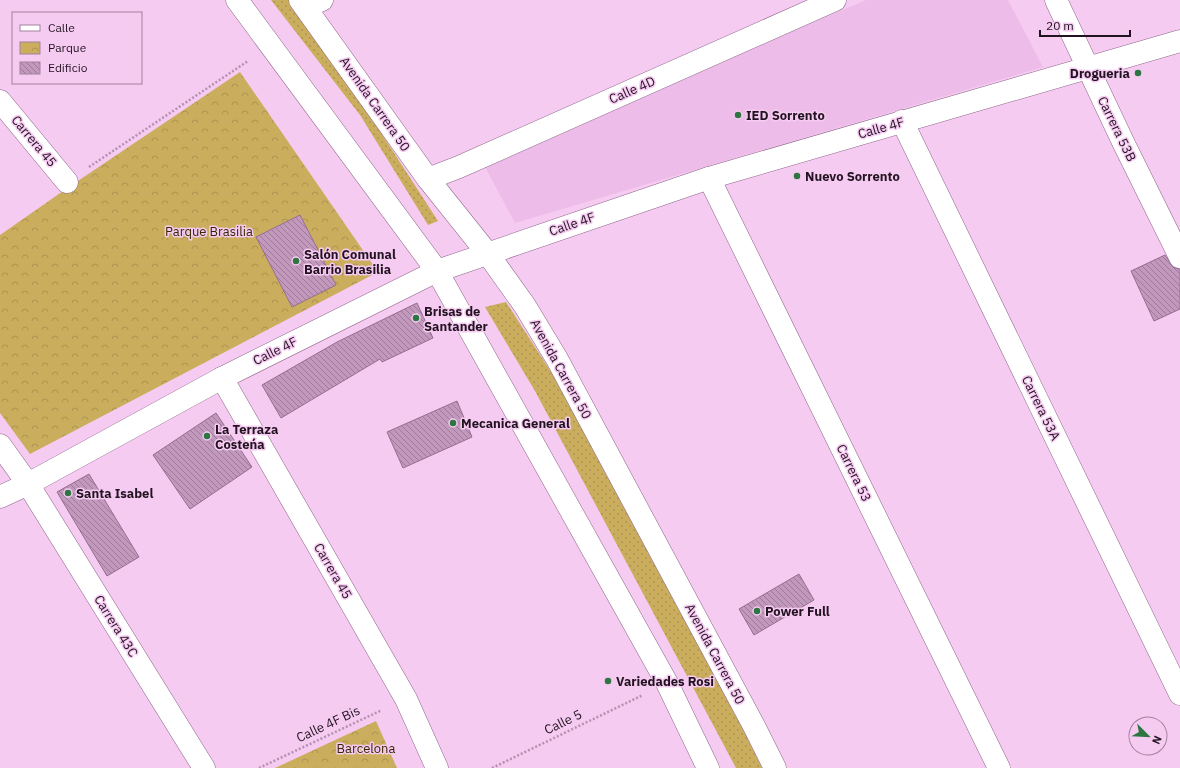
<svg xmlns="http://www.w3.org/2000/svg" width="1180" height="768" font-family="'IBM Plex Sans',sans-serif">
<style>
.built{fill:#edbce8}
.grass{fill:url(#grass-dots)}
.park{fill:url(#park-crowns)}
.building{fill:url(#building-back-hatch);stroke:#956e91}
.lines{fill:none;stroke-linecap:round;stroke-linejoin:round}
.minor-casing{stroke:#8d6689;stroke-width:23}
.tertiary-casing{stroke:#8d6689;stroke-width:23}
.secondary-casing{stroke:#8d6689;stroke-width:23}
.path{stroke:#b391b0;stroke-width:2.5;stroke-dasharray:2 2;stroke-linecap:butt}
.minor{stroke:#fff;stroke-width:22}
.tertiary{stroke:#fff;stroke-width:22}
.secondary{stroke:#fff;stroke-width:22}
.poi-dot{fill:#2d7541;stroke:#f6cbf1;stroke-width:1.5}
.labels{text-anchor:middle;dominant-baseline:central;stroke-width:3;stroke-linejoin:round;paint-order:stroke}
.poi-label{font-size:13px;font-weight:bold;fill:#221321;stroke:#f6cbf1;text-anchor:start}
.street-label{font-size:13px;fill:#221321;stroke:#f6cbf1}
.park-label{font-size:13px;fill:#352800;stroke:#f6cbf1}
</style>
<defs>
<pattern id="grass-dots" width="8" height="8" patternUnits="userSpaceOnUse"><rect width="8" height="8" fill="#caad5d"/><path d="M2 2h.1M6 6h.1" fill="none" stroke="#ad9451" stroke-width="1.8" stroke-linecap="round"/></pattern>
<pattern id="park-crowns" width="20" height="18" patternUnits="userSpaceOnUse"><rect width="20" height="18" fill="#caad5d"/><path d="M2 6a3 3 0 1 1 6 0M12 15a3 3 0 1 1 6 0" fill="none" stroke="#ad9451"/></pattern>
<pattern id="building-back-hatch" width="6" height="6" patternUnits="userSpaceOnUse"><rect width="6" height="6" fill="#c299bd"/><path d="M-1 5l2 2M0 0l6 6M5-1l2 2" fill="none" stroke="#9d7c99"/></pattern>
</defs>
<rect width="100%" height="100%" fill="#f6cbf1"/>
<!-- built -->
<path class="built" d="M866,0H1008L1043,67L515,223L483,163Z"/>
<!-- grass -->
<g class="grass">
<path d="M271,0H289L332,57L438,221L428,225L360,115Z"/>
<path d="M506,302L553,375L741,725L762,768H736L535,391L485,307Z"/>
</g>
<!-- park -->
<g class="park">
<path d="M240,72L378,272L30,454L0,413V235L66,189Z"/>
<path d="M376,721L397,768H275Z"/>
</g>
<!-- building -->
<g class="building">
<path d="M300,215L336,285L292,307L256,237Z"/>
<path d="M1165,255L1173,267L1179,269L1180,271V309L1154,321L1131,271Z"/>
<path d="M417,303L433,338L382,362L380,359L281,418L262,385L337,342Z"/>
<path d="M457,401L472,437L403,468L387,432Z"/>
<path d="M216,413L252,467L190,509L153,455Z"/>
<path d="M89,474L139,557L107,576L57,492Z"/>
<path d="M799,574L814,600L754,635L739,609Z"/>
</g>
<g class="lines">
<!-- minor casing -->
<g class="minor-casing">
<g id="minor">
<path d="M1056,0L1124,144L1180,257"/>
<path d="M306,7L322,0"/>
<path d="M0,101L67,182"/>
<path d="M902,121L1180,694"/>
<path d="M709,178L999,768"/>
<path d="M428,179L459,167L835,0"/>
<path d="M222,378L406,699L437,768"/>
<path d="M0,445L28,484L204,768"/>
</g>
</g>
<!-- tertiary casing -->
<g class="tertiary-casing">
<path id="tertiary" d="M0,497L28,484L222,378L437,271L709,178L1180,41"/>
</g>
<!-- secondary casing -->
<g class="secondary-casing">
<g id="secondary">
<path d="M237,0L437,271L667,683L708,768"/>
<path d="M300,0L428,179L488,254L525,306L557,359L754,726L775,768"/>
</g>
</g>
<!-- path -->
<g class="path">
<path d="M89,167L248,61"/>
<path d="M259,768L382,710"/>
<path d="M492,768L643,695"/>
</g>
<!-- minor -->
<use href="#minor" class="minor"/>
<!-- tertiary -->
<use href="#tertiary" class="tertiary"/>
<!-- secondary -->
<use href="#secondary" class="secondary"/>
</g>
<!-- markers -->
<g class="poi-dot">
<circle cx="1138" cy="73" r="4"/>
<circle cx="738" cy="115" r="4"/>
<circle cx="797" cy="176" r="4"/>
<circle cx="296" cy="261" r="4"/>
<circle cx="416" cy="318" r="4"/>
<circle cx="453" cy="423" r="4"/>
<circle cx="207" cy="436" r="4"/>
<circle cx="68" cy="493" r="4"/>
<circle cx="757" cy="611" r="4"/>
<circle cx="608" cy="681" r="4"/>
</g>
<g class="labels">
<!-- poi labels -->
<g class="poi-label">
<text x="1130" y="73" text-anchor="end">Drogueria</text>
<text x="746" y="115">IED Sorrento</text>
<text x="805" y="176">Nuevo Sorrento</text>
<text x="304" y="254">Salón Comunal<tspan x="304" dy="15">Barrio Brasilia</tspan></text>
<text x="424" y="311">Brisas de<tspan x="424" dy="15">Santander</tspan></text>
<text x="461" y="423">Mecanica General</text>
<text x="215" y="429">La Terraza<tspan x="215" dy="15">Costeńa</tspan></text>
<text x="76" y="493">Santa Isabel</text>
<text x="765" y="611">Power Full</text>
<text x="616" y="681">Variedades Rosi</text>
</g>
<!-- street labels -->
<g class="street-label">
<text transform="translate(632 90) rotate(-24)">Calle 4D</text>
<text transform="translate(375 104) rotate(55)">Avenida Carrera 50</text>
<text transform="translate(881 128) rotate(-16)">Calle 4F</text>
<text transform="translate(1117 129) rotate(64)">Carrera 53B</text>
<text transform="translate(34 141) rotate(50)">Carrera 45</text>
<text transform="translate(572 224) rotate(-19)">Calle 4F</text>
<text transform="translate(275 351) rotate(-26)">Calle 4F</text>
<text transform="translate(561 369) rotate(61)">Avenida Carrera 50</text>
<text transform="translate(1041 408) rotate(64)">Carrera 53A</text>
<text transform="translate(854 473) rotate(64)">Carrera 53</text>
<text transform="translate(333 571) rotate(60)">Carrera 45</text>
<text transform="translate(116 626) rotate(58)">Carrera 43C</text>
<text transform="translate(715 654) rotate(62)">Avenida Carrera 50</text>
<text transform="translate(563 722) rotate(-26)">Calle 5</text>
<text transform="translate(328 724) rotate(-25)">Calle 4F Bis</text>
</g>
<!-- park labels -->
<g class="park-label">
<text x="209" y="231">Parque Brasilia</text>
<text x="366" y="748">Barcelona</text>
</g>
</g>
<!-- legend -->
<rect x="12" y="12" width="130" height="72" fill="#f6cbf1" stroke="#a1819e"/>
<rect x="20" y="25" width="20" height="6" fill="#ffffff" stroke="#a1819e"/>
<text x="48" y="32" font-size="12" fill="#221321">Calle</text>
<rect x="20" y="42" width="20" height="12" fill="url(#park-crowns)" stroke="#a1819e"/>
<text x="48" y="52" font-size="12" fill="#221321">Parque</text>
<rect x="20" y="62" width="20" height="12" fill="url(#building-back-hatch)" stroke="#a1819e"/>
<text x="48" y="72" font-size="12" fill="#221321">Edificio</text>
<!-- north arrow -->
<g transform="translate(1148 736) rotate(114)"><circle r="19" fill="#f6cbf1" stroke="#a1819e"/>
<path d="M0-3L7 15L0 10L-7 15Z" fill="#2d7541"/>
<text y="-6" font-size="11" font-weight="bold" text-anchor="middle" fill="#221321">N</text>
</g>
<!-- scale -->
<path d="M1040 30v6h90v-6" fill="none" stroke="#221321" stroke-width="2"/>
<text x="1046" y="30" font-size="12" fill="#221321" stroke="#f6cbf1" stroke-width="3" paint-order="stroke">20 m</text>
</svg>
